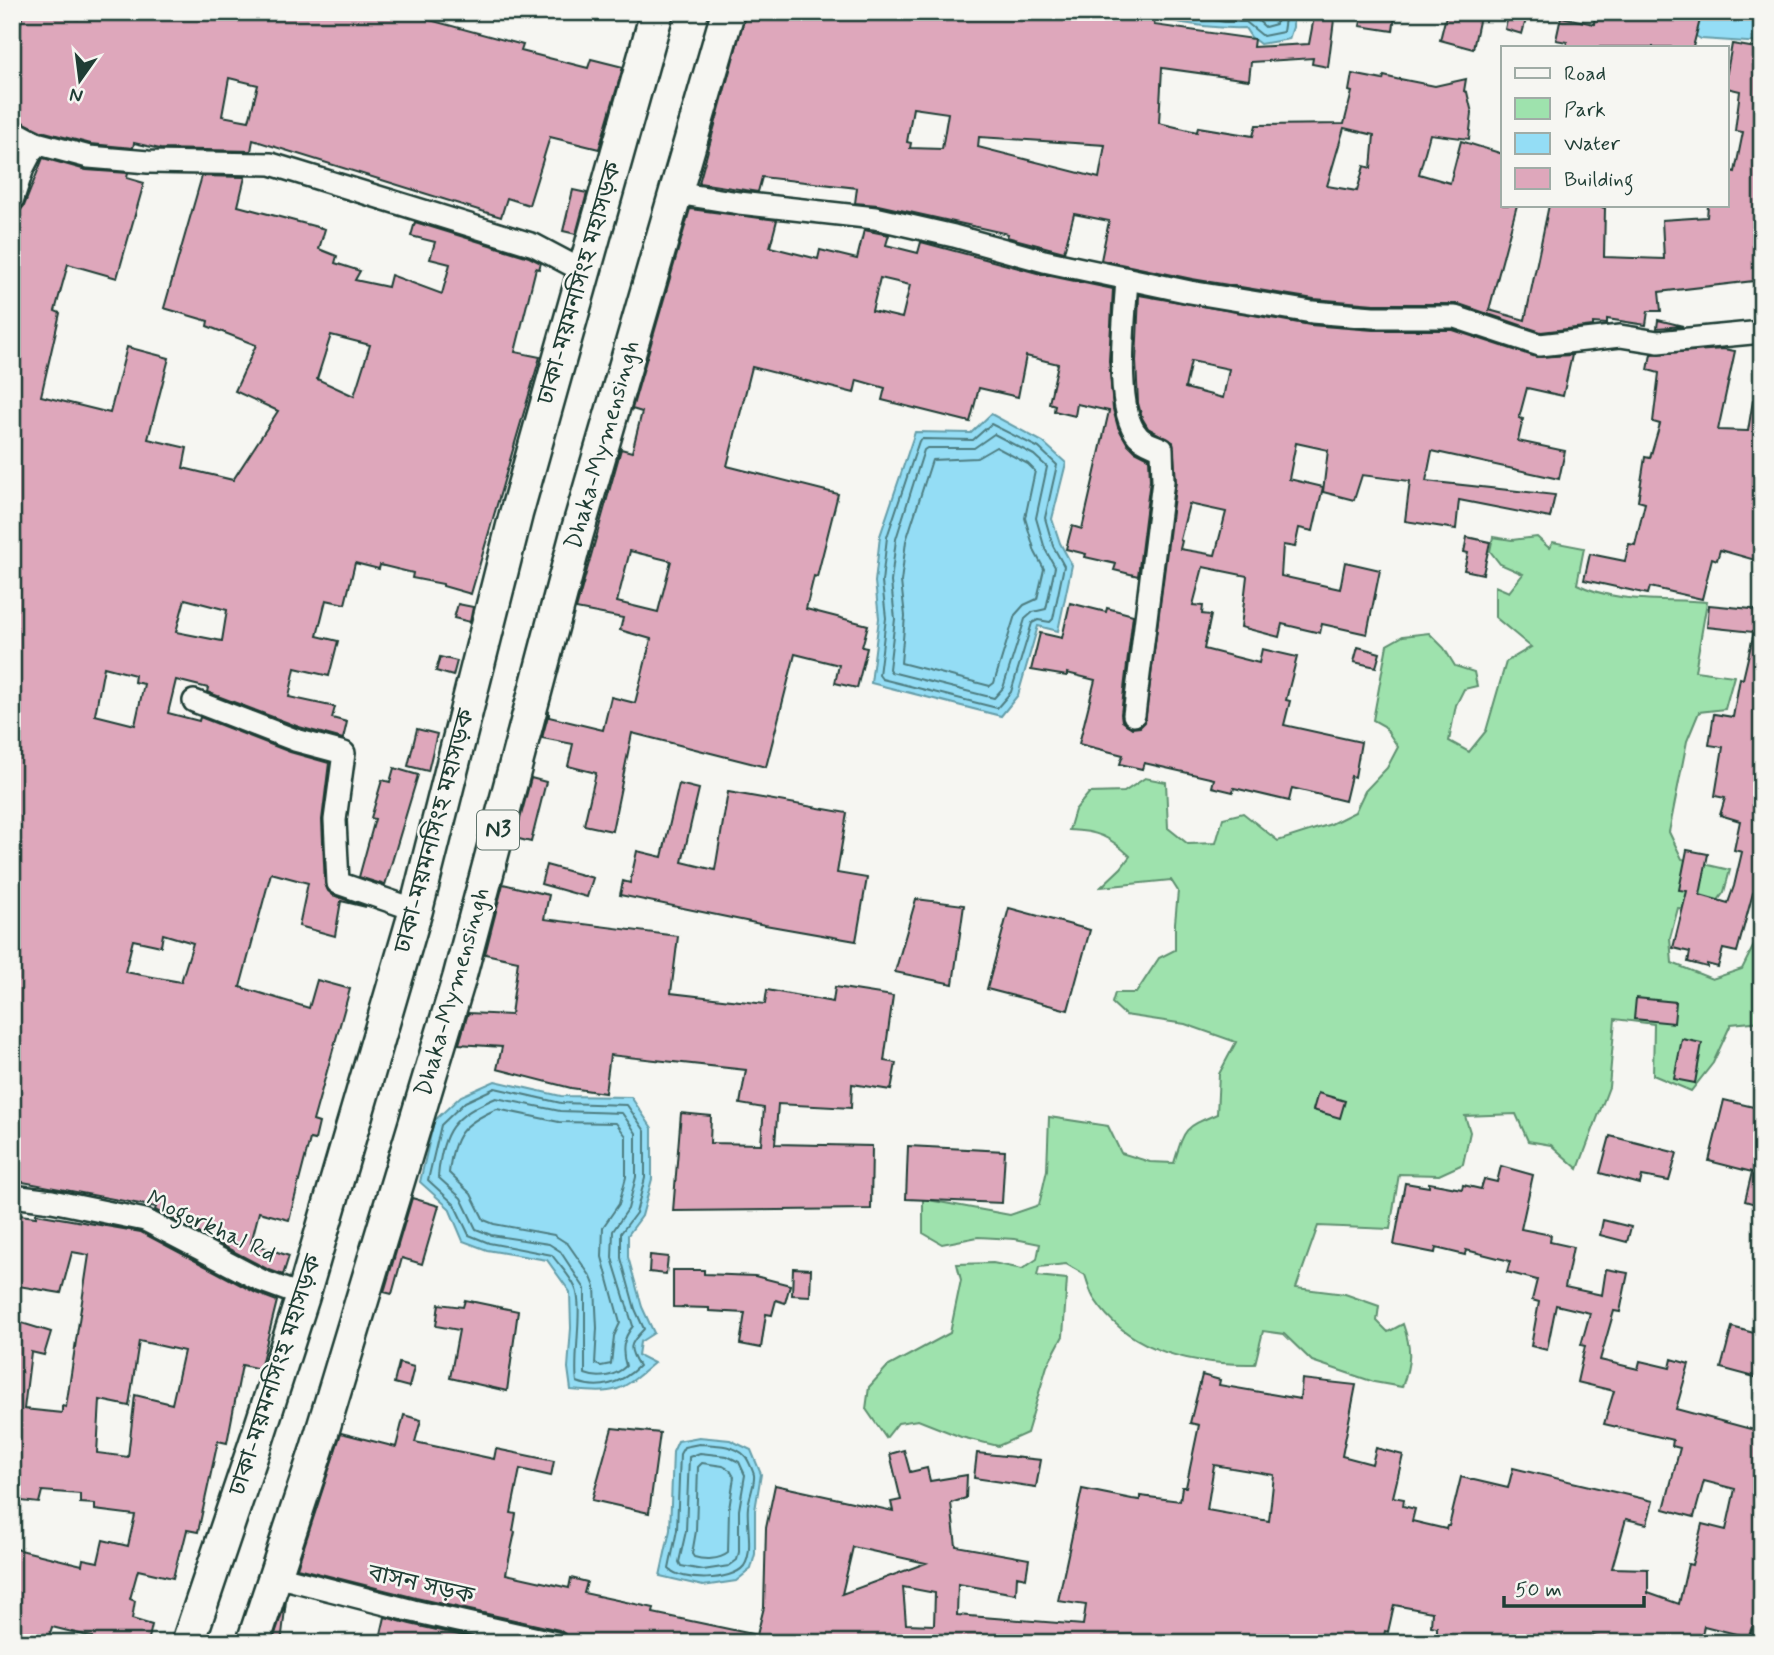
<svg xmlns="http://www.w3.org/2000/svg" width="1774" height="1655" font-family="Mynerve,'Noto Sans Bengali',sans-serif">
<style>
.green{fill:#9ee2ad;stroke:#5e9070;stroke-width:2}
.water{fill:#94ddf5;stroke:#659da8;stroke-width:2}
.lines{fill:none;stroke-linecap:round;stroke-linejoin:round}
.shore{stroke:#4e7d81;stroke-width:2}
.building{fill:#dea7bb;stroke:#1f3d34;stroke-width:2;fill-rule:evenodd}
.minor-casing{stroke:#1f3d34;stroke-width:26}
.highway-casing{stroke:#1f3d34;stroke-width:37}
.minor{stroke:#f6f6f2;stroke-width:21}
.highway{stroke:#f6f6f2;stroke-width:32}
.labels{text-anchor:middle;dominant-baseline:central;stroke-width:5;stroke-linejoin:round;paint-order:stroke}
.shield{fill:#f6f6f2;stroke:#60746d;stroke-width:2}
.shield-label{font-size:23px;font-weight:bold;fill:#1f3d34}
.street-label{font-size:24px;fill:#1f3d34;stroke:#f6f6f2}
</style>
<rect width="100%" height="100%" fill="#f6f6f2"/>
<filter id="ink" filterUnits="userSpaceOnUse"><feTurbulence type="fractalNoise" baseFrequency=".0143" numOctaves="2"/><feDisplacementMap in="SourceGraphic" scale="14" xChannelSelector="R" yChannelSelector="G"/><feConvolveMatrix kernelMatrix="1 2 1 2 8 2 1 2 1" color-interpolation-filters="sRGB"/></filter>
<g filter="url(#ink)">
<!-- green -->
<path class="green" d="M1493,537L1512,540L1537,537L1549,548L1553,542L1584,548L1577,584C1616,604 1664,598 1707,602L1695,671L1734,676L1725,709L1699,712L1687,741L1669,832L1682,859L1730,870L1724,892L1711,910L1678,908L1670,938L1672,963L1712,979L1742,969L1762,929V1021L1731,1024L1713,1063L1691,1091L1653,1075L1654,1024L1615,1019L1609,1087L1578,1169L1551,1145L1528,1141L1516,1114L1465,1116L1470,1132L1463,1164L1439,1175L1399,1174L1390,1229L1318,1226L1296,1288L1345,1294L1379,1306L1377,1321L1388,1332L1403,1324C1412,1350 1411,1362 1402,1387L1374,1382L1312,1361L1284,1334L1263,1331L1255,1364C1196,1365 1130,1353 1095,1300C1090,1293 1088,1283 1085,1275L1066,1264L1039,1267L1037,1276L1067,1279L1063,1336L1047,1366L1027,1433L998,1446L961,1437L918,1420L898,1423L886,1438L866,1409L869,1387L887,1367L950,1333L961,1280L957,1264L993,1263L1022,1269L1037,1259L1040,1244L1015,1239L978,1237L942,1244L923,1233V1199L1010,1215L1039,1205L1047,1170L1049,1117L1108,1126L1121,1153L1150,1162L1174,1163C1185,1127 1184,1128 1217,1114L1219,1074L1236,1042L1185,1024L1125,1015L1112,1003L1115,993H1136L1159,958L1175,950V923L1178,891L1171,880L1101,887L1121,868L1130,856C1109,836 1097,831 1069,830L1075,810L1089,793L1124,792L1145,778L1166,782L1168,828L1188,844L1216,843L1223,818L1243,813L1278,841L1331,824L1355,812L1365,791L1387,768L1398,747L1384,726L1373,720L1387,645L1403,636L1429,633L1444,648L1455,666L1474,672L1477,686L1464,689L1456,705L1449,741L1469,752L1486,731L1506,662L1531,647L1495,617V586L1509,592L1523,574L1500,564L1490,551Z"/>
<!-- water -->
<g class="water">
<path d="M1159,12H1293V27L1289,39L1260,44L1251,37L1245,28C1217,29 1190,25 1162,19Z"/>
<path d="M1677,12H1762V43L1701,39L1676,24Z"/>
<path d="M991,414L1043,442L1066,463L1052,519L1060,543L1072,565L1058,631L1038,626L1018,695L1001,716L871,683L879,618L875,582L880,536L915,432L971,433Z"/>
<path d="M495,1081L561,1096L631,1097L652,1128V1179L642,1216L628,1235V1257L642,1307L654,1333L640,1342L638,1355L654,1363C619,1393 617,1394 571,1390L568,1368L571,1328L570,1292L547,1260L487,1250L463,1241L449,1208L420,1182L434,1121L461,1096Z"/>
<path d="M699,1437L730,1440L751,1450L761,1474L755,1510V1554L751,1569L736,1581L703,1586L660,1576L670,1530L673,1452L678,1441Z"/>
</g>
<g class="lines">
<!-- shore -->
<g class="shore">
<path d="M1167,12L1225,22H1246L1263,36L1283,32L1286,12"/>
<path d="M1219,12L1250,13L1265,27L1276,24L1277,12"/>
<path d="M991,424L1039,448L1057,465L1045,518L1053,546L1064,566L1053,619L1050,622L1038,620L1032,623L1011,692L997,708L882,679L879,675L886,618L882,582L887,537L919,441L922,439L973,440Z"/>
<path d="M994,434L1034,455L1047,467L1036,518L1045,549L1055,567L1046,609L1033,612L1025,619L1003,688L994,698L891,672L889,669L895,619L891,582L896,539L924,450L927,448H974Z"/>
<path d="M996,447L1028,464L1035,471L1025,518L1035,552L1044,569L1037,599L1024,605L1015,615L994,683L990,686L901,663L905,616L901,582L906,541L932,460L977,458Z"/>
<path d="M495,1088L561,1103L627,1105L645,1131V1178L636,1213L621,1233V1258L635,1309L644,1329C628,1345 628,1348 639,1366C622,1383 600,1391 577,1382C573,1358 584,1306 575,1287C570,1276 559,1265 552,1255L489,1243L469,1235L454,1204L428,1180L441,1125L465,1102Z"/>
<path d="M496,1098L560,1111L622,1113L636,1133V1177L628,1209L613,1231L612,1258L633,1326C623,1338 621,1350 626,1366C615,1377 598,1379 585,1374V1289L560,1251L549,1244L491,1235L476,1229L461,1198L438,1177C442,1130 453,1116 496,1098Z"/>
<path d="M497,1109L559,1122L616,1123L626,1136V1177L619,1204L603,1227L602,1257L620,1323L614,1336L611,1364L601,1366L595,1364L597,1328L595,1287L591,1277L568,1244L554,1235L494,1224L484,1220L471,1194L449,1173C453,1135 462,1124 497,1109Z"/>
<path d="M699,1444C713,1445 734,1444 745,1456C748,1459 753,1471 754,1475C755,1485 749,1497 748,1507C746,1524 754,1551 744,1566C731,1582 682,1582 669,1569L677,1530L680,1454L684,1447Z"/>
<path d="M700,1453L727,1456L739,1462L745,1475L739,1510V1552L737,1560L729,1566L703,1570L681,1566L679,1562L686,1531L689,1457Z"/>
<path d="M702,1463L723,1466L730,1470L734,1477L729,1509L728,1553C719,1560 704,1560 694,1557L692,1554L696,1531L698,1467Z"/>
</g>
</g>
<!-- building -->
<g class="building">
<path d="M23,12H48L78,19L80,12H119L152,19V12H411V15L523,45L521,51L588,68L591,59L623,67L599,149L550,137L529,205L507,198L501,217L253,140L251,151L160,149L134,143L133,148L91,144L41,131L12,117V26L20,27ZM229,78L258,85L249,121L222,116Z"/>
<path d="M746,12H1155L1154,25L1254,39L1253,47L1309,44L1315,12H1335L1328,67L1312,64L1313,58L1251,62L1249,80L1162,68L1159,123L1197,132L1198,127L1253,136L1256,125L1344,124L1352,92L1349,91L1352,74L1383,80L1384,76L1400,80V79L1435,86L1466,79L1464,91L1467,92L1472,113L1469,139L1430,134L1419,174L1450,183L1461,141L1503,154V205H1517L1489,310L1525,320L1549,205H1591L1605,208L1604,257L1664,259L1662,220L1707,217L1708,205H1727V170L1735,172L1743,132L1735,131L1740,91L1727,88V72L1732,44L1762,49V280L1659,292L1661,311H1648L1646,325L1607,319V324L1593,323V326L1541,332L1459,304H1374L1314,299L1192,279L1101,260L1109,221L1074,214L1064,252L1007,237L1008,234L878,205L855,203L857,188L762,177L758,192L699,183ZM913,108L948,113L942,149L910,148L911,143L907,142ZM1344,128L1374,135L1371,168L1364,166L1357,191L1327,186ZM979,137L1105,145L1099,178L978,147Z"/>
<path d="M1363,12L1395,16L1393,31L1360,26Z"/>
<path d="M1447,12H1481L1473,49L1440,40Z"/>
<path d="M1509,12H1528L1522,34L1505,29Z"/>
<path d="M1595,12H1702L1693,47H1566L1567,42L1556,40L1561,17L1594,24Z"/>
<path d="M43,158L86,170L128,173L127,178L144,183L117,278L68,264L55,311L60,313L41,396L110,413L127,347L169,358L148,439L187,448L183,468L233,480L278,411L235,391L256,345L207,326L208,321L164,308L202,176L245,177L238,206L325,229L319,249L337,256L335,263L360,271L355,280L388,287L391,275L442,294L450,264L430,259L435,242L411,236L415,222L529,257L541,263L539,269L536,268L515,352L540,357L471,594L443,586V584L412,578L413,573L380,565L379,569L355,563L345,604L326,600L317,636L338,641L329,676L295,668L289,697L335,707L332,718L347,722L343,739L299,727L207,692L208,688L176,680L168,713L199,721L200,717L290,752L329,763L322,820L325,884L328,891L333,895L366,907L341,901L335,936L299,926L308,883L271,873L240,987L309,1008L317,980L350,989L313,1121L319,1123L315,1140L310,1139L289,1220L259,1212L251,1243L289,1256L283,1275L267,1269L155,1210L156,1207L12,1180V395L16,382L12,381L17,363L12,362V214L20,211L24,206ZM331,335L370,345L354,396L317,379ZM185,599L227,610L222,641L176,632ZM104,667L135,675L134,682L144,684L135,725L95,715ZM163,934L193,943L181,982L125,972L133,940L161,946Z"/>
<path d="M573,190L587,193L576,234L563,231Z"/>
<path d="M690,209L777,220L770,247L818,259L820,250L857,259L864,230L889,235L886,245L918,253L921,242L1041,274L1113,289L1109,361L1113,409L1118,427L1127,443L1135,451L1149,458L1150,480L1138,576L1114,570L1116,564L1085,557L1086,554L1066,549L1072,526L1082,529L1109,411L1077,404L1075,416L1054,411L1055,405L1049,403L1058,364L1026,356L1018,397L979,388L970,422L882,400L885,388L857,380L854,393L752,367L727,466L838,494L817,577L814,576L806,609L868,625L862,647L867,648L857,688L835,683L839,665L795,654L766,767L632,733L612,831L584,825L596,773L568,766L573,744L542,738L549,712V717L603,730L611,697L635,703L651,639L620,630L623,618L576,609L621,449L632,452L642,412L632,409ZM880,278L910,285L902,318L872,311ZM630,551L671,561L658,612L617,602Z"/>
<path d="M1139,295L1310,325L1373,330H1453L1536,357L1572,355L1563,396L1527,388L1519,418L1523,419L1518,441L1565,451L1559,479L1432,451L1426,481L1555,495L1550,518L1459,500L1456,529L1405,521L1410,481L1362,475L1354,500L1323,492L1328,450L1296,443L1289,479L1323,487L1313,531L1299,528L1295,547L1283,545L1281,576L1340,589L1345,562L1380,570L1367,634L1322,624L1320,633L1282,624L1279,637L1241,627L1247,576L1203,567L1193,605L1203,606L1202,614L1211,615L1204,649L1259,663L1262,649L1297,657L1286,700L1290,701L1284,725L1361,742L1355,777L1351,776L1345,801L1292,788L1289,801L1234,788L1233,792L1212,787L1214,779L1144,763L1142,769L1120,764L1123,755L1079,744L1095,680L1067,673V676L1031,670L1040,633L1062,638L1070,603L1106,612L1107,608L1133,615L1121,714L1122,721L1132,728L1140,727L1145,722L1176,481L1173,442L1148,428L1142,418L1138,403L1136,361ZM1191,361L1229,369L1223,398L1185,388ZM1189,504L1226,512L1215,555L1180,549L1182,541L1180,540Z"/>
<path d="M1658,320L1683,326L1657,328Z"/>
<path d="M1723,349L1735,351L1718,430L1748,431L1753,400L1762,401V562L1720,550L1717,560L1712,558L1702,599L1650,587L1648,594L1584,580L1590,554L1625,561L1629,544L1635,545L1645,503L1638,501L1645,457L1650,458L1660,424L1653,422L1659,373L1648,370L1651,354Z"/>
<path d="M1467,537L1490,542L1483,574L1464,570L1468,553L1464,552Z"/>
<path d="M458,604L473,607L470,622L454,618Z"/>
<path d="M1709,605L1762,610V886L1759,894L1753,893L1737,952L1723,949L1718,967L1707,964V967L1688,962L1690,952L1673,948L1687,891L1679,890L1687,850L1708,854L1700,895L1728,903L1734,886L1742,852L1734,850L1740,821L1720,815L1725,798L1715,796L1723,747L1709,745L1714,714L1733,717L1740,678L1743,679L1754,632L1707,627Z"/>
<path d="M1358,647L1380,653L1376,667L1354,662Z"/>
<path d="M440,657L457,661L453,676L436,671Z"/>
<path d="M417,729L437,734L428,771L408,766Z"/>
<path d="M394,768L418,775L385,885L359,877L375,819L371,818L382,780L390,782Z"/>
<path d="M531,778L546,782L531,842L515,838Z"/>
<path d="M679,784L699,789L682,862L715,870L728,792L847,813L837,873L867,878L856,941L765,925L620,895L623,881L630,883L637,851L662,857Z"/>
<path d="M546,865L593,878L587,897L541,884Z"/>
<path d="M503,884L549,895L544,919L678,936L671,993L765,1004L767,990L833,1002L835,987L893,996L884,1061L896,1063L891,1090L852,1084L851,1108L778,1104L775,1144L872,1146L871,1209L673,1211L681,1113L711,1116L710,1143L761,1144L764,1108L740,1104L746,1070L610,1055L605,1093L571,1088L497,1069L502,1047L459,1044L468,1013L511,1015L518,961L485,954Z"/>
<path d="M916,899L964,905L953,984L895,972Z"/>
<path d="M1009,908L1090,930L1068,1010L987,989Z"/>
<path d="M1636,998L1676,1002L1674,1023L1634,1019Z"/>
<path d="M1682,1039L1702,1043L1695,1083L1674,1079Z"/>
<path d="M1318,1093L1345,1101L1340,1118L1313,1110Z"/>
<path d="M1724,1100L1762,1109V1206L1745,1201L1752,1172L1709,1161Z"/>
<path d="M1610,1136L1677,1153L1669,1181L1642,1176L1640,1184L1600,1173Z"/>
<path d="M908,1146L1005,1151L1002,1203L906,1199Z"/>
<path d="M1501,1166L1533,1175L1521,1229L1551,1235L1550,1242L1573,1247L1565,1287L1602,1295L1606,1269L1628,1273L1620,1312L1614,1311L1600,1360L1638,1369L1640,1361L1670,1368L1672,1359L1689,1364L1676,1409L1762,1432V1600L1757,1617L1762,1618V1621L1752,1627L1748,1637L1704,1626L1700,1643H1619L1593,1636L1591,1643H1437V1627L1431,1626L1432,1612L1394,1605L1388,1632L1385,1631L1382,1643H569L565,1634L559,1630L416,1598L297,1568L341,1433L396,1447L404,1415L421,1420L415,1442L494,1459L496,1449L554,1461L551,1476L520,1469L511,1513L516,1514L513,1531L515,1532L506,1574L569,1588L571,1578L587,1582L584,1593L654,1608L653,1613L757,1635L764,1607L766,1528L775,1485L893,1511L891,1502L901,1500L890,1454L904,1450L910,1472L927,1468L930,1481L967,1475L966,1498L951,1503L956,1546L1029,1559L1026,1578L1017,1576L1016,1594L958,1584L957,1615L1083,1625L1086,1605L1058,1601L1082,1489L1132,1499L1140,1500V1496L1180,1501L1182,1487H1186L1199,1425L1190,1423L1202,1375L1220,1380L1219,1385L1300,1399L1302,1379L1356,1385L1342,1456L1372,1464L1376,1448L1403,1455L1393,1497L1404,1499L1403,1506L1415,1509L1412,1521L1446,1529L1447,1526H1449L1461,1477L1508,1488L1513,1468L1653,1501L1647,1524L1626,1519L1612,1568L1648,1569V1593L1679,1604L1688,1564L1692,1565L1702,1524L1726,1530L1735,1489L1704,1481L1694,1517L1664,1509L1680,1448L1672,1446L1673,1440L1604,1424L1614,1391L1577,1382L1585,1346L1581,1345L1590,1313L1556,1305L1547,1350L1531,1346L1539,1302L1532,1300L1537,1280L1507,1272L1510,1261L1466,1250L1465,1255L1436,1248L1435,1253L1394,1245L1405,1183L1429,1187V1183L1462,1189L1463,1185L1481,1189L1484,1179L1497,1182ZM1214,1465L1274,1475L1269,1521L1207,1510ZM853,1547L926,1563L842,1594ZM903,1587L935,1593L934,1625L906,1624Z"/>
<path d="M412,1198L439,1206L422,1264L402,1258L392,1294L384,1292Z"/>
<path d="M12,1214L36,1217V1214L141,1232L256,1293L277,1301L260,1369L242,1365L227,1443L218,1441L198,1532L187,1530L182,1550H180L173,1578L138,1570L130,1599L135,1601L132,1619L152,1625L148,1643H91L92,1637L52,1627L47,1643H12V1548L82,1565L83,1559L98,1562L103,1540L128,1546L135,1515L95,1510V1504L80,1503V1494L42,1491L39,1503L12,1500L16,1484L12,1483V1320L51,1332L44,1355L31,1352L24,1409L62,1413V1406L66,1407L89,1255L72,1252L61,1293L12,1285ZM139,1341L184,1351L172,1404L135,1395L128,1457L97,1453L100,1400L129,1406Z"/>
<path d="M1603,1220L1631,1227L1627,1242L1600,1235Z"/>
<path d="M650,1255L668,1257L666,1274L649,1272Z"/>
<path d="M793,1268L811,1269L810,1296L792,1295Z"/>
<path d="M673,1270H704V1274L755,1276L790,1285L785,1303L776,1300L772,1315L766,1314L761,1348L740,1344L745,1313L709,1311V1308L673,1307Z"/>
<path d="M465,1300L518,1311L507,1391L450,1378L459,1330L436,1326L439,1304L463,1307Z"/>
<path d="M1732,1327L1761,1335L1757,1351L1762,1352V1379L1721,1368Z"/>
<path d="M399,1363L414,1367L409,1387L394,1383Z"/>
<path d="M612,1428L660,1433L649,1513L592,1500Z"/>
<path d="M977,1453L1041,1460L1036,1487L974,1478Z"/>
<path d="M286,1601L281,1643H272Z"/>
<path d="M385,1617L410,1624L495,1643H379Z"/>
</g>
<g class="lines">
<!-- minor casing -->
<g class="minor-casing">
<g id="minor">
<path d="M12,130L36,143L89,157L148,162L271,164L534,245L583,271"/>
<path d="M676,193L739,203L875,218L954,236L1044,261L1190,292L1312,312L1373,317H1455L1540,345L1620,336L1658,342L1762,332"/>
<path d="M12,201L23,168L36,143"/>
<path d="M1127,279C1125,316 1113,409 1138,436C1144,443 1154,445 1162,449L1163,481L1134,715"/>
<path d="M194,701L295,740L344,753L335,820L338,883L416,910"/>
<path d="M12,1196L52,1201L145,1220L262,1281L303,1296"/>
<path d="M276,1576L413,1611L556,1643"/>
<path d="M1760,1643L1762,1636"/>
</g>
</g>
<!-- highway casing -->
<g class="highway-casing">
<g id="highway">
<path d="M188,1643L257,1439L303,1296L416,910L516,514L657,12"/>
<path d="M253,1643L317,1449L459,979L577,533L728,12"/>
</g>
</g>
<!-- minor -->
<use href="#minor" class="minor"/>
<!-- highway -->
<use href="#highway" class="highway"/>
</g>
</g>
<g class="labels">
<!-- shield labels -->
<rect class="shield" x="477" y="810.5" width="42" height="39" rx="5"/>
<g class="shield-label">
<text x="498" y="830">N3</text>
</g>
<!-- street labels -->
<g class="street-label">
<text transform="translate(580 283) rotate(-74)">ঢাকা-ময়মনসিংহ মহাসড়ক</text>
<text transform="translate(603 445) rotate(-74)">Dhaka-Mymensingh</text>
<text transform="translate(435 831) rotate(-75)">ঢাকা-ময়মনসিংহ মহাসড়ক</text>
<text transform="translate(453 992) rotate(-74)">Dhaka-Mymensingh</text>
<text transform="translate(211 1227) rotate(25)">Mogorkhal Rd</text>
<text transform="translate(276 1375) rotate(-72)">ঢাকা-ময়মনসিংহ মহাসড়ক</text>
<text transform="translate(421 1585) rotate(13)">বাসন সড়ক</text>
</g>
</g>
<!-- margin -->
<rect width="1774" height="1655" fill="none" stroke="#f6f6f2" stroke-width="42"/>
<rect x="21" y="21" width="1732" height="1613" fill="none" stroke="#1f3d34" stroke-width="2.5" filter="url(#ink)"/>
<!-- legend -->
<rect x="1501" y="46" width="228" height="161" fill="#f6f6f2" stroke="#a0aca6" stroke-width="2"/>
<rect x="1515" y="68" width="35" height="10" fill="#f6f6f2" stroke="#a0aca6" stroke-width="2"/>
<text x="1564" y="80" font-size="21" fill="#1f3d34">Road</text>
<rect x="1515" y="98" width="35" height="21" fill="#9ee2ad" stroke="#a0aca6" stroke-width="2"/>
<text x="1564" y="116" font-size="21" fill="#1f3d34">Park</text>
<rect x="1515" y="133" width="35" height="21" fill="#94ddf5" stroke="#a0aca6" stroke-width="2"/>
<text x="1564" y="150" font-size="21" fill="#1f3d34">Water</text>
<rect x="1515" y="168" width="35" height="21" fill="#dea7bb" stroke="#a0aca6" stroke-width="2"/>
<text x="1564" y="186" font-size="21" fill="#1f3d34">Building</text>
<!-- north arrow -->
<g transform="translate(80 80) rotate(194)" stroke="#f6f6f2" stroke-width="5" paint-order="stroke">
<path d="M0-5L12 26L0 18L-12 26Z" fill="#1f3d34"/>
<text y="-10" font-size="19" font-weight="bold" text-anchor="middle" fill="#1f3d34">N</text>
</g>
<!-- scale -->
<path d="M1504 1596v10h140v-10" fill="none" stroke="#1f3d34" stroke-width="3.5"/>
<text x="1515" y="1596" font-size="21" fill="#1f3d34" stroke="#f6f6f2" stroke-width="5" paint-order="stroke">50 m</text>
</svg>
